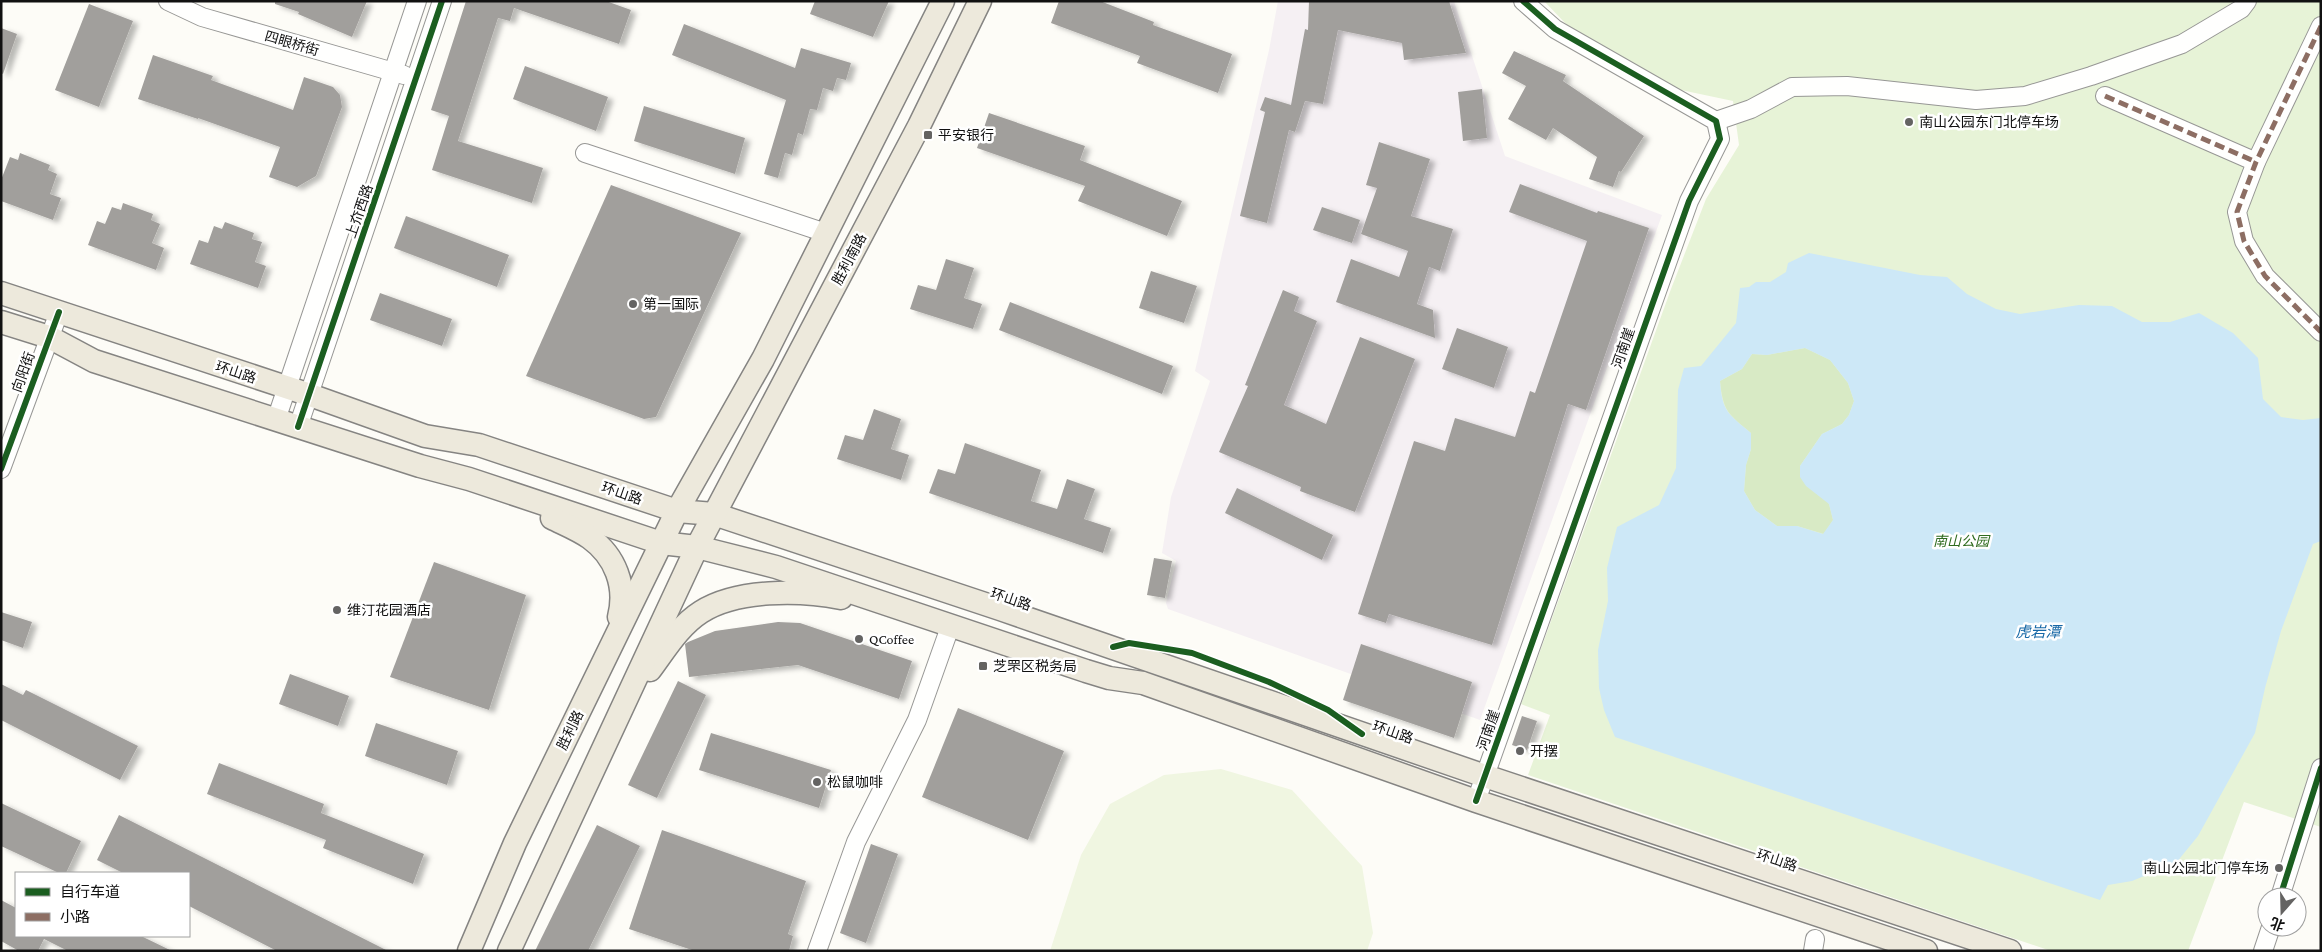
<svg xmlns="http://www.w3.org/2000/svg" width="2322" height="952" font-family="'Crimson Pro','Noto Sans SC',serif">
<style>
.industrial{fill:#f5f0f3}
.green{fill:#e7f3d7}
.forest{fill:#d8eac5}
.pitch{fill:#f0f6e1}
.water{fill:#cde8f7;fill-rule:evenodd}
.building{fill:#a19f9c;filter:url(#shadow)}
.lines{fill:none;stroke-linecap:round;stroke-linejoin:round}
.minor-casing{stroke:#979795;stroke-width:20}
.major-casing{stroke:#858482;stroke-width:25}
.minor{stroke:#fffffe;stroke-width:18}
.major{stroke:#ede9dc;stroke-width:22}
.quiet{stroke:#8d6e63;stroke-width:5;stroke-dasharray:10 5;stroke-linecap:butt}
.cycleway-casing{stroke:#fff;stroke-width:9}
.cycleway{stroke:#1b5e20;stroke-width:6}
.poi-dot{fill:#646362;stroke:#fff;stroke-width:2}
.labels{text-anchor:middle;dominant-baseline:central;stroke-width:5;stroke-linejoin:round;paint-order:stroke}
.street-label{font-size:14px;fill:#111;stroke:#fff}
.poi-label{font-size:14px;fill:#111;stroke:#fff;text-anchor:start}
.park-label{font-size:14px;font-style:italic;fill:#2f6b1f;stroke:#fff}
.water-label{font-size:15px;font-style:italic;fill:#1768a6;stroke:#fff}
</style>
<defs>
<filter id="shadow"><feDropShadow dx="5.5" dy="3" stdDeviation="2.5" flood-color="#0004"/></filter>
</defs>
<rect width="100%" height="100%" fill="#fdfcf7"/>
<!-- industrial -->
<path class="industrial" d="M1278,1H1454L1505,156L1662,215L1480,720L1168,609L1166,603L1176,561L1162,553L1171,497L1210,381L1195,371L1269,50Z"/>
<!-- green -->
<path class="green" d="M1544,1H2321V827L2244,802L2188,951H2051L1528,775L1550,715L1521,704L1671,289L1706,199L1739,145L1733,101L1681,90L1567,25Z"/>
<!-- forest -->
<path class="forest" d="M1805,348L1830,360L1848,383L1854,401L1849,415L1842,424L1822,434L1800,466L1829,504L1833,520L1824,534L1797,526H1777L1755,510L1744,491L1746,465L1751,449V433C1728,414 1723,411 1720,381L1742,369L1752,354L1767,355Z"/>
<!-- pitch -->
<path class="pitch" d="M1221,769L1292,790L1362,866L1373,933L1367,951H1050L1081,855L1110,804L1164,775Z"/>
<!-- water -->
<path class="water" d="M1809,253L1920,275L1947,277L1967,294L1996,309L2020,314L2079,305L2112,306L2142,322H2170L2199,313L2233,333L2258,358L2263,399L2281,417L2303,420L2321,418V541L2313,544L2281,631L2265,688L2255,733L2198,836L2176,863L2132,881L2108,885L2100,900L1615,737L1604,710L1599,688L1598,650L1608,601L1607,568L1617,527L1659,505L1676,468L1678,390L1684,368L1701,366L1736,323L1740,288L1749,287L1756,282H1770L1786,272L1788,263ZM1805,348L1830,360L1848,383L1854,401L1849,415L1842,424L1822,434L1800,466V477L1806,486L1829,504L1833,520L1823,534L1797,526H1777L1755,510L1744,491L1746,465L1751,449V433C1728,414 1722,411 1720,381L1742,369L1752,354L1767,355Z"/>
<!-- building -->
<g class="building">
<path d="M275,1H367L352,37L298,14L299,12L275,4Z"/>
<path d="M466,1H606L631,10L619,44L514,8L510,21L498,18L458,141L543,168L532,203L432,170L449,116L431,110Z"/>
<path d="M815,1H889L873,37L810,14Z"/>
<path d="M1059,1H1100L1154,22L1153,25L1232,54L1218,93L1137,63L1140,56L1051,23Z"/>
<path d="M1309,1H1449L1466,53L1404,60L1402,43L1338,30L1323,104L1305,101L1295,132L1289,130L1267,223L1240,216L1265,112L1260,110L1265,97L1291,105L1305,29L1308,30Z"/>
<path d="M89,4L133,21L99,107L55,90Z"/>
<path d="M684,24L795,68L801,48L851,63L846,80L837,78L833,91L823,88L817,110L810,109L803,135L798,133L792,155L785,153L778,178L764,174L786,100L672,55Z"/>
<path d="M1,28L17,34L3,74L1,73Z"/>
<path d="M1514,51L1566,75L1563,81L1644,136L1621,172L1619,171L1613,187L1589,179L1597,157L1553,128L1546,140L1508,119L1526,86L1502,73Z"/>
<path d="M153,55L213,76L211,80L293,110L304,77L333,87L340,95L342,107L316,176L297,187L269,177L280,147L198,118V119L138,99Z"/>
<path d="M525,66L608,97L596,131L513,99Z"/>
<path d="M1482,89L1487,138L1463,141L1458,92Z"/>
<path d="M644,106L745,138L735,174L634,141Z"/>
<path d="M989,113L1085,146L1080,160L1182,201L1167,236L1078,201L1085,186L977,148Z"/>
<path d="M1379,142L1430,159L1411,216L1453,229L1440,271L1429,267L1417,304L1433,310L1435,338L1336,302L1351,259L1399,277L1408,251L1361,234L1377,188L1366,185Z"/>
<path d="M20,153L50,165L48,170L57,174L50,194L61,198L53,220L1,201V180L10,157L18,160Z"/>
<path d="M1520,184L1597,213L1598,211L1649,228L1586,410L1568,404L1492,645L1389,614L1386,623L1358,614L1414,441L1445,451L1455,418L1515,437L1530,391L1535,393L1587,241L1509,212Z"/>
<path d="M611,185L741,233L656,417L644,419L526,376Z"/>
<path d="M123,203L153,214L151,220L160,224L152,243L164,248L156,270L88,245L97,221L105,224L112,207L121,210Z"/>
<path d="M1322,207L1360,220L1352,243L1313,230Z"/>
<path d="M406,216L509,255L497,287L394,248Z"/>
<path d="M225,222L254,233L252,239L262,242L255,262L266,266L258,288L190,264L199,240L208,243L214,226L222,229Z"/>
<path d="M946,259L974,268L964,298L982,304L973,329L910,309L918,285L936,290Z"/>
<path d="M1151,271L1197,286L1184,323L1139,308Z"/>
<path d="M1283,290L1299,297L1294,311L1317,321L1284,405L1326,424L1360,337L1415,359L1355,512L1300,491L1301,487L1219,452L1248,386L1245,385Z"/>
<path d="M380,293L452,319L442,346L370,320Z"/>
<path d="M1010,302L1173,366L1162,394L999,330Z"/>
<path d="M1457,328L1508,347L1494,388L1442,369Z"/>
<path d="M874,409L901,419L891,449L909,455L901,480L837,459L845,435L863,440Z"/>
<path d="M965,443L1041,470L1031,501L1057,509L1067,479L1095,489L1084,519L1111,528L1103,553L929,493L938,469L955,474Z"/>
<path d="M1237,488L1333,535L1322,560L1225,513Z"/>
<path d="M1154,558L1172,561L1165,598L1147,595Z"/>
<path d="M434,562L526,595L489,710L390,677Z"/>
<path d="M1,612L32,622L23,648L1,640Z"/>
<path d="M778,622L800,623L912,661L899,699L798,665L689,677L685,644L688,642L715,631Z"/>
<path d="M1361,644L1472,682L1454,738L1343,700Z"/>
<path d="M290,674L349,696L338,726L279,704Z"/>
<path d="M678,681L706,695L657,798L628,785Z"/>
<path d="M1,684L23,695L26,690L138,746L120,780L1,720Z"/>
<path d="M958,708L1064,751L1028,840L922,797Z"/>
<path d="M1522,716L1537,721L1527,750L1512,745Z"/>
<path d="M376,723L458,751L447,785L365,756Z"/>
<path d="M711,733L831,770L819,808L699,770Z"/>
<path d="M219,763L324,804L321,813L424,854L413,884L323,848L326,840L207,794Z"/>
<path d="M1,803L81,841L66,873H59L1,846Z"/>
<path d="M119,815L388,951H277L189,906V873H123L97,860Z"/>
<path d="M597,825L640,846L588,951H535Z"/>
<path d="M662,830L806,881L788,934L793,936L789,951H695L629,929Z"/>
<path d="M871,844L898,854L866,943L840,933Z"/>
<path d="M1,900L16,908V936H141L172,951H68L44,939L38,951H19L1,941Z"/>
</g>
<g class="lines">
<!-- minor casing -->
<g class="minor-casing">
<g id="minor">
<path d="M168,1L202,17L404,75"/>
<path d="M2321,26L2256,162L2237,212L2244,241L2265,276L2321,332"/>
<path d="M2105,96L2256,162"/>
<path d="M1716,121L1751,109L1792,87L1847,86L1976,100L2025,96L2091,76L2182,44L2241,9L2247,1"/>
<path d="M585,153L826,233"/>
<path d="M276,420L417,1"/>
<path d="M298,427L442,1"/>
<path d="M1,469L59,312"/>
<path d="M1476,801L1689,201L1720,139L1716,121L1555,29L1523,1"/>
<path d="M2280,897L2321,768"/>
<path d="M817,951L856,842L917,720L950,627"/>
<path d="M1813,951L1815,939"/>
<path d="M2263,951L2271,927"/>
</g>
</g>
<!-- major casing -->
<g class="major-casing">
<g id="major">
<path d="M1,293L310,395L425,436L479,445L677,511L714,514L1000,609L1485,776L2010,951"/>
<path d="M1,322L49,337L94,361L420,466L469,479L661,543L697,547L776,567L1086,671L1109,678L1143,683L1476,801L1926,951"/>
<path d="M552,518C564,524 579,530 590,538C615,556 627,586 619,617"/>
<path d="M650,670C665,650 679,626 701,612C737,589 800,590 841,598"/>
<path d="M469,951L515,843L677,511L763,359L943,1"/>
<path d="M509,951L697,547L919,126L980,1"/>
</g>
</g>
<!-- minor -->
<use href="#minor" class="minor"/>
<!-- major -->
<use href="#major" class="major"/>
<!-- quiet -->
<g class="quiet">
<path d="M2321,26L2256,162L2237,212L2244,241L2265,276L2321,332"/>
<path d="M2105,96L2256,162"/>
</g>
<!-- cycleway casing -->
<g class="cycleway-casing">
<g id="cycleway">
<path d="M298,427L442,1"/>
<path d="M1,469L59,312"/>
<path d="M1113,647L1129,643L1192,653L1269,682L1328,710L1362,734"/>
<path d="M1476,801L1689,201L1720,139L1716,121L1555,29L1523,1"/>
<path d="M2280,897L2321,768"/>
</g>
</g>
<!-- cycleway -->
<use href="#cycleway" class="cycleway"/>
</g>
<!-- markers -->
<g class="poi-dot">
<circle cx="1909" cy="122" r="5"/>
<rect x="923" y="130" width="10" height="10" rx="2.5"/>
<circle cx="633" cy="304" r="5"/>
<circle cx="337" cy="610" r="5"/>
<circle cx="859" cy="639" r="5"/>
<rect x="978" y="661" width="10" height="10" rx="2.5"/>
<circle cx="1520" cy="751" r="5"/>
<circle cx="817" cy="782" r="5"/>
<circle cx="2279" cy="868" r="5"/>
</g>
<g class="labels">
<!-- street labels -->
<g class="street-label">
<text transform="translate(292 43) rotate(16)">四眼桥街</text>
<text transform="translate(359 211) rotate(-71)">上夼西路</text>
<text transform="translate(849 259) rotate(-62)">胜利南路</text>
<text transform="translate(1623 348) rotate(-71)">河南崖</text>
<text transform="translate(23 372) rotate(-70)">向阳街</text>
<text transform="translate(236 372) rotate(18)">环山路</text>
<text transform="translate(622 493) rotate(19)">环山路</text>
<text transform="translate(1011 599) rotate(19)">环山路</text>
<text transform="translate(570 730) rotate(-64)">胜利路</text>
<text transform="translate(1488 730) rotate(-71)">河南崖</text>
<text transform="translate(1393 732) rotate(19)">环山路</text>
<text transform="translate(1777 860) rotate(18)">环山路</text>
</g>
<!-- poi labels -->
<g class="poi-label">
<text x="1919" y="122">南山公园东门北停车场</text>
<text x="938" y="135">平安银行</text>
<text x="643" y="304">第一国际</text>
<text x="347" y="610">维汀花园酒店</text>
<text x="869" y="639">QCoffee</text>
<text x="993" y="666">芝罘区税务局</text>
<text x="1530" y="751">开摆</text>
<text x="827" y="782">松鼠咖啡</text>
<text x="2269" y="868" text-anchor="end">南山公园北门停车场</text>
</g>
<!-- park labels -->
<g class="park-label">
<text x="1961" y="541">南山公园</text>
</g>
<!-- water labels -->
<g class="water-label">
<text x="2038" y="632">虎岩潭</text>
</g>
</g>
<!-- border -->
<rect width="2322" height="952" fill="none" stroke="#111111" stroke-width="5"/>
<!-- legend -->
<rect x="15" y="872" width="175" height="65" fill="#ffffff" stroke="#a0a0a0"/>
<rect x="25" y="888" width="25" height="8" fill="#1b5e20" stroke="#a0a0a0"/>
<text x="60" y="897" font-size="15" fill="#111111">自行车道</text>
<rect x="25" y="913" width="25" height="8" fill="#8d6e63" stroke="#a0a0a0"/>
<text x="60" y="922" font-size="15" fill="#111111">小路</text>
<!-- north arrow -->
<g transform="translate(2282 912) rotate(200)"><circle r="24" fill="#ffffff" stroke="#a0a0a0"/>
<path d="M0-4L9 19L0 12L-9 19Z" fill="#646362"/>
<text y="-8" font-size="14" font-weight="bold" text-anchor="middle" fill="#111111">北</text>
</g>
</svg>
